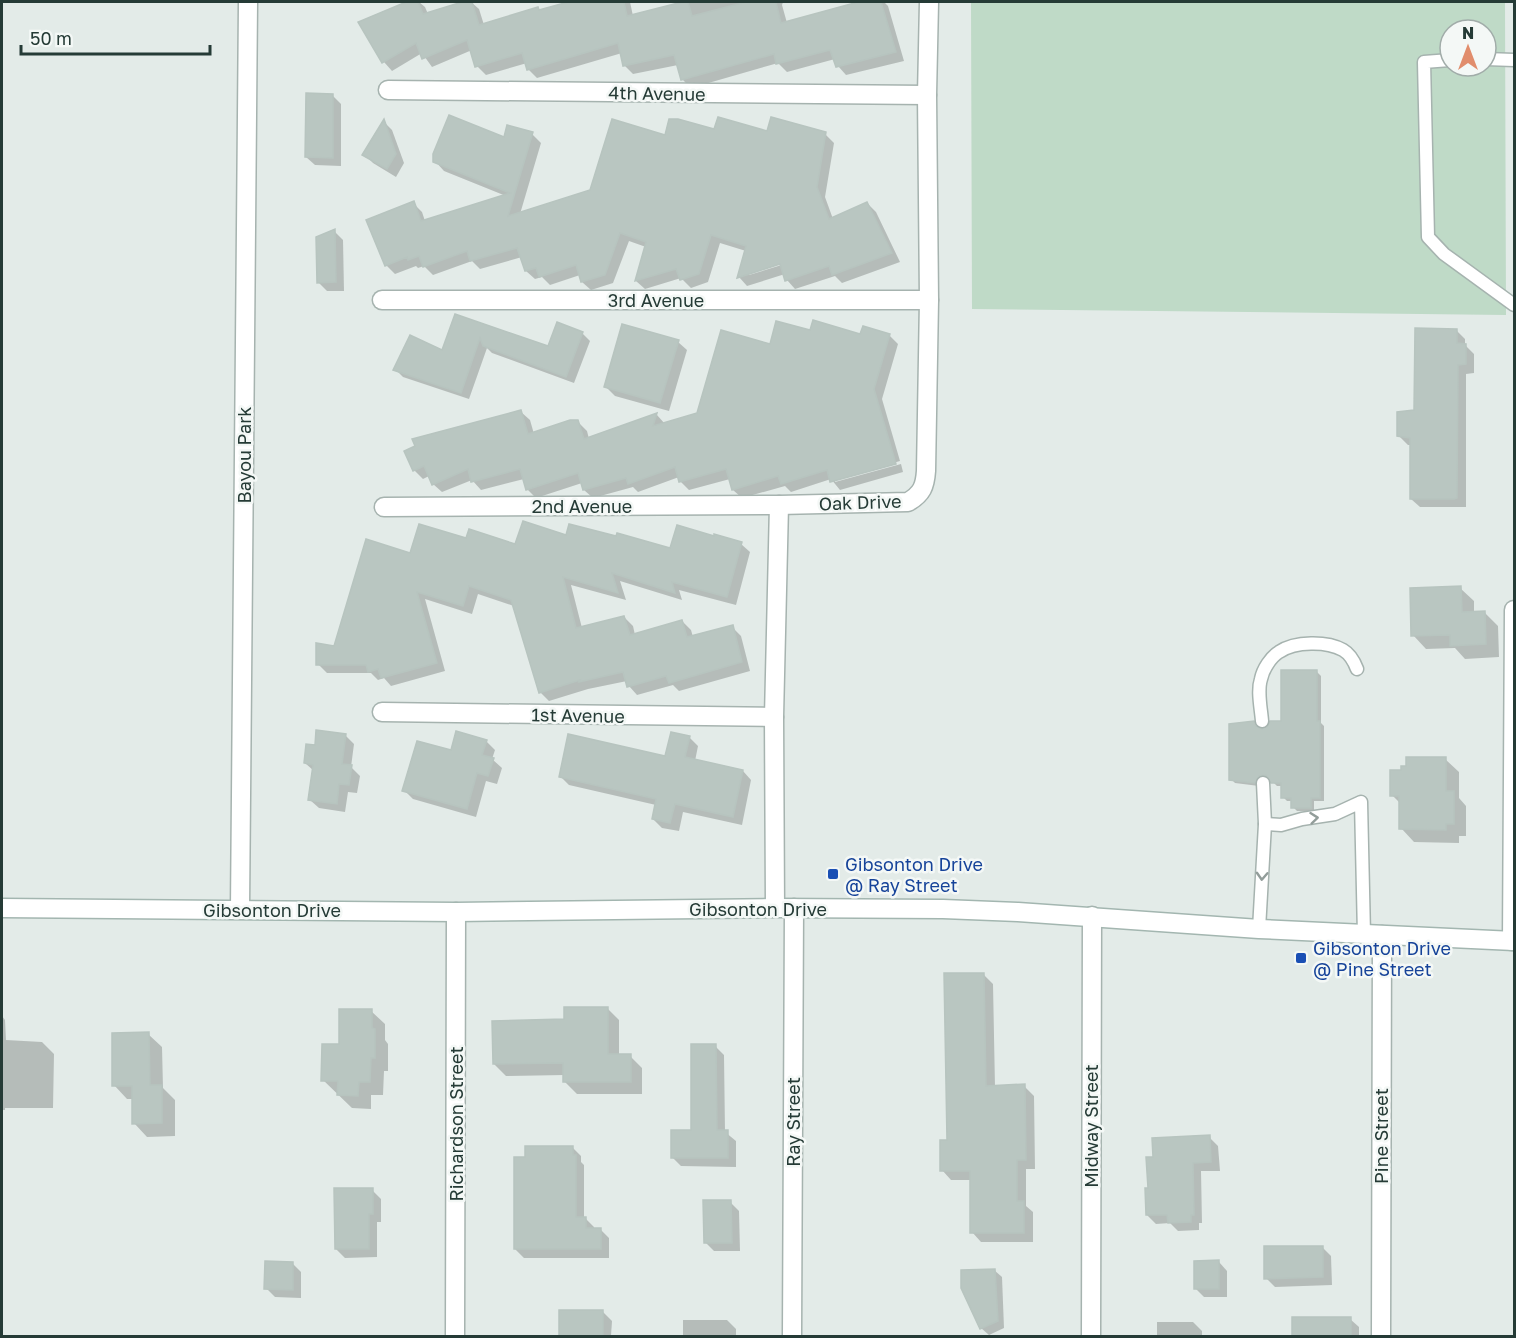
<svg xmlns="http://www.w3.org/2000/svg" width="1516" height="1338" font-family="'Golos Text',sans-serif">
<style>
.green{fill:#bfdac7;fill-rule:evenodd}
.shadow{fill:#0003;fill-rule:evenodd}
.building{fill:#b9c6c1;stroke:#b7c4bf;stroke-width:1.5}
.lines{fill:none;stroke-linecap:round;stroke-linejoin:round}
.service-casing{stroke:#a6b3af;stroke-width:15}
.minor-casing{stroke:#a6b3af;stroke-width:21}
.secondary-casing{stroke:#a3b6b0;stroke-width:21}
.service{stroke:#fff;stroke-width:12}
.minor{stroke:#fff;stroke-width:18}
.secondary{stroke:#fff;stroke-width:18}
.oneway{stroke:#929d9a}
.transit-dot{fill:#1a4fb4;stroke:#f4f8f6;stroke-width:2}
.labels{text-anchor:middle;dominant-baseline:central;stroke-width:5;stroke-linejoin:round;paint-order:stroke}
.street-label{font-size:18px;fill:#253b36;stroke:#f4f8f6}
.transit-label{font-size:18px;fill:#164399;stroke:#f4f8f6;text-anchor:start}
</style>
<rect width="100%" height="100%" fill="#e3ebe8"/>
<!-- green -->
<path class="green" d="M971,2H1505L1506,315L972,309ZM1450,30H1486V66H1450Z"/>
<!-- shadow -->
<g class="shadow">
<path d="M409,2H419L425,7L428,14L471,2L479,9L484,25L538,9L540,11L575,2H630L633,16L687,2H783L782,5L787,23L864,2H884L888,6L904,61L846,75L838,66L835,59L787,72L778,63L691,88L682,79L678,65L633,74L625,66L622,53L537,78L528,69L527,63L486,75L477,66L472,50L432,67L422,53L392,71L384,62L360,23Z"/>
<path d="M332,95L341,104V166L315,165L306,157Z"/>
<path d="M384,122L392,130L404,163L396,177L373,163L364,154Z"/>
<path d="M715,131L825,134L834,143L825,197L833,219L867,203L876,212L900,262L842,283L835,276L795,289L787,280L785,274L747,286L739,277L746,251L720,243L708,282L691,288L681,278L645,289L636,281L646,247L629,241L613,283L591,290L582,282L580,275L550,285L542,277L535,279L526,271L522,257L480,269L472,261L433,275L424,266L418,268L416,266L395,274L386,265L413,203L422,212L425,221L506,196L444,171L435,161L505,139L532,134L541,143L520,214L591,192L666,136ZM787,260L788,263L749,275V272Z"/>
<path d="M334,231L343,240L344,291H327L318,282Z"/>
<path d="M456,316L549,347L582,333L590,341L574,383L492,353L487,348L469,399L403,377L395,369L443,352Z"/>
<path d="M1456,330L1465,339V345L1474,354V373L1466,374V507H1420L1411,499V445H1408L1399,436L1415,411Z"/>
<path d="M811,332L861,336L889,335L898,344L882,399L900,461L835,479V482L901,464L903,472L840,490L831,479L791,492L785,486L742,498L733,490L730,479L689,490L680,481L679,477L638,492L633,487L593,498L584,490L582,483L536,498L527,489L524,479L481,490L472,480L442,492L433,484L429,476L423,479L414,470L521,412L530,420L534,434L578,422L587,431L589,439L657,415L665,424L698,414L771,346Z"/>
<path d="M678,342L687,350L669,411L615,396L606,387Z"/>
<path d="M567,537L670,550L741,544L750,552L736,605L679,590L682,600L620,581L626,600L571,585L582,628L624,617L633,626L635,635L682,621L691,630L693,637L732,627L741,636L750,671L679,691L673,685L637,695L629,686L627,681L588,689L549,701L540,692L514,606L478,594L472,614L425,599L445,671L391,686L384,678L378,680L371,673H327L318,664L335,648L411,555L467,540L516,546Z"/>
<path d="M1460,588L1474,601V613L1484,612L1498,626L1499,657L1465,659L1455,648L1426,649L1413,635Z"/>
<path d="M1317,672L1321,676V723L1324,726V801H1314V811H1297L1293,807V801H1287L1283,797V786H1277L1270,779H1263L1259,786L1235,783L1231,779L1253,723L1262,731L1282,723Z"/>
<path d="M345,735L354,744L351,767L360,776L357,793L348,792L345,812L319,808L310,800L314,771L305,763L317,747Z"/>
<path d="M689,737L698,746L695,761L743,771L751,780L742,825L683,812L679,831L662,828L653,819L656,805L569,785L560,776L667,758Z"/>
<path d="M486,741L495,750L492,759L502,768L497,784L486,781L476,817L413,799L404,790Z"/>
<path d="M1445,759L1459,772V798L1466,806V836H1459V843L1414,842L1401,828V804L1392,795L1403,771L1407,768Z"/>
<path d="M983,974L993,984L995,1087L1024,1086L1034,1096L1035,1169H1026V1206L1033,1212V1242H981L972,1232V1180H951L942,1170Z"/>
<path d="M607,1008L619,1020V1056H630L642,1068V1094H577L565,1082V1075L506,1076L494,1064L566,1021Z"/>
<path d="M371,1011L385,1024V1040L388,1044V1071H384L383,1095H371V1109L352,1108L323,1080Z"/>
<path d="M2,1016L5,1020L6,1040L42,1042L54,1054L53,1108H5V1110H2Z"/>
<path d="M148,1034L162,1047L163,1088L175,1100V1136L147,1137L134,1123L133,1099H127L114,1085Z"/>
<path d="M715,1046L724,1055L725,1132L736,1141V1167L681,1166L672,1157L692,1132Z"/>
<path d="M1209,1137L1218,1146L1220,1171H1201L1202,1223H1199V1230L1178,1231L1170,1223L1156,1224L1147,1215L1155,1158Z"/>
<path d="M572,1147L581,1156V1162L584,1165V1217L594,1227V1229H600L609,1238V1258H524L515,1249L526,1158Z"/>
<path d="M372,1190L381,1199V1222H377V1257L345,1258L336,1249Z"/>
<path d="M730,1202L739,1211L740,1251H714L705,1242Z"/>
<path d="M1322,1247L1331,1256L1332,1285L1275,1287L1266,1278Z"/>
<path d="M1219,1262L1227,1271V1297H1204L1195,1288Z"/>
<path d="M292,1263L301,1272V1298L275,1297L266,1288Z"/>
<path d="M994,1270L1002,1277L1004,1328L989,1335L981,1328Z"/>
<path d="M561,1311L603,1312L612,1321L611,1336H560Z"/>
<path d="M1294,1319H1350L1359,1327V1336H1294Z"/>
<path d="M683,1320H727L736,1329V1336H683Z"/>
<path d="M1157,1322H1193L1202,1331V1336H1157Z"/>
</g>
<!-- building -->
<g class="building">
<path d="M406,2H418L423,14L462,2H472L479,25L538,7L539,10L568,2H624L627,16L682,2H688L692,16L746,2H776L781,23L858,2H881L896,52L836,67L830,50L776,64L774,54L681,80L674,55L623,66L618,43L527,70L522,53L475,67L467,40L422,59L416,43L382,63L358,22Z"/>
<path d="M306,93L333,94V158L305,157Z"/>
<path d="M449,115L504,137L507,125L533,132L508,216L590,190L612,119L665,135L669,119H678L714,129L718,117L767,131L771,117L826,132L817,187L829,219L867,202L892,253L832,275L829,266L785,281L780,264L737,278L746,246L711,235L699,274L680,280L676,269L635,281L646,242L620,233L605,275L581,282L576,265L539,277L536,268L525,271L517,248L470,261L467,251L423,267L419,256L408,260L407,257L385,266L366,220L414,201L421,221L510,193L433,162V154Z"/>
<path d="M384,119L396,154L387,169L362,155Z"/>
<path d="M335,229L336,282L317,283L316,237Z"/>
<path d="M455,314L548,346L557,322L583,332L566,377L483,346L480,338L461,393L393,370L410,335L442,350Z"/>
<path d="M813,320L860,334L863,326L890,334L874,389L896,464L830,482L827,470L781,484L778,476L732,490L726,469L679,482L675,467L628,484L626,478L583,490L578,473L526,490L520,469L471,482L468,469L432,485L424,466L413,471L404,451L415,446L412,439L521,410L528,434L570,420H578L584,439L657,413L653,426L697,413L721,330L770,344L776,321L810,330Z"/>
<path d="M622,324L679,340L660,403L604,387Z"/>
<path d="M1415,328L1457,329V343L1466,344V364L1458,365L1457,498L1454,499H1410V438L1397,436V412L1414,410Z"/>
<path d="M523,521L566,535L569,524L616,536L617,533L670,548L677,525L714,536V534L742,542L727,597L672,582L675,593L612,573L618,593L563,577L576,628L624,616L630,635L682,620L687,637L733,625L742,662L669,683L666,676L627,687L623,672L579,682L580,680L539,693L511,600L469,586L463,606L417,592L437,663L381,678L378,669L368,672L366,665H316V643L334,646L366,539L410,553L419,524L466,538L469,529L515,544Z"/>
<path d="M1461,586L1462,612L1485,611L1486,644L1450,646V635L1411,636L1410,588Z"/>
<path d="M1281,670H1317V721H1320V798H1311V808H1291V798H1281V783H1271L1266,775L1259,776L1255,783L1229,780V724L1254,721L1256,726L1262,729L1267,727L1270,721H1281Z"/>
<path d="M316,730L346,734L342,764L352,765L349,785L339,784L337,804L308,800L313,765L304,763L306,744L315,745Z"/>
<path d="M456,731L487,740L482,755L494,758L488,776L477,773L467,809L402,791L417,741L451,750Z"/>
<path d="M671,732L690,736L685,757L743,770L733,817L675,804L670,823L652,819L656,799L559,777L568,734L665,756Z"/>
<path d="M1406,757H1446V791H1454V824H1446V830L1399,829V796H1390V770H1401V766H1406Z"/>
<path d="M944,973H984L986,1086L1025,1084L1026,1160H1017V1201H1024V1233H970V1171H940V1140H947Z"/>
<path d="M564,1007H608V1054H631V1082H563V1063L493,1064L492,1021L564,1019Z"/>
<path d="M339,1009H372V1028L375,1029V1058H371L370,1082H359L358,1096L337,1095L338,1081H321L322,1044H339Z"/>
<path d="M149,1032L150,1085H162V1123L132,1124V1086H112V1033Z"/>
<path d="M691,1044H716L717,1130H728V1158H671V1130H691Z"/>
<path d="M1210,1135L1211,1162L1193,1163L1194,1215H1191V1222L1168,1223L1167,1215H1146L1145,1188H1148L1146,1157H1153L1152,1138Z"/>
<path d="M525,1146H573V1155H576V1217H586V1228H601V1249H514V1157H525Z"/>
<path d="M334,1188H373V1214H369V1249H335Z"/>
<path d="M703,1200H731L732,1243H704Z"/>
<path d="M1264,1246H1323V1277L1264,1279Z"/>
<path d="M1219,1260V1289H1194V1261Z"/>
<path d="M265,1261L293,1262V1290L264,1289Z"/>
<path d="M995,1269L998,1321L980,1329L961,1288V1270Z"/>
<rect x="559" y="1310" width="44" height="26"/>
<rect x="1292" y="1317" width="59" height="19"/>
</g>
<g class="lines">
<!-- service casing -->
<g class="service-casing">
<g id="service">
<path d="M1486,59L1514,60"/>
<path d="M1450,60L1424,62L1428,237L1444,254L1514,305"/>
<path d="M1262,721C1261,708 1257,691 1261,679C1263,669 1271,657 1279,652C1295,641 1327,641 1343,650C1350,654 1354,661 1357,669"/>
<path d="M1265,824L1281,825L1302,819L1335,814L1361,802L1364,935"/>
<path d="M1259,929L1265,824L1263,783"/>
</g>
</g>
<!-- minor casing -->
<g class="minor-casing">
<g id="minor">
<path d="M388,90L927,95"/>
<path d="M382,300H929"/>
<path d="M384,507L779,505L908,502C922,494 925,486 926,471L929,300L927,95L929,2"/>
<path d="M382,712L774,717"/>
<path d="M775,908L774,717L779,505"/>
<path d="M240,909L248,2"/>
<path d="M1512,941L1514,610"/>
<path d="M455,1336L456,912"/>
<path d="M792,1336L794,908"/>
<path d="M1091,1336L1092,916"/>
<path d="M1381,1336L1382,935"/>
</g>
</g>
<!-- secondary casing -->
<g class="secondary-casing">
<path id="secondary" d="M2,908L456,912L775,908L943,909L1018,912L1259,929L1514,941"/>
</g>
<!-- service -->
<use href="#service" class="service"/>
<!-- minor -->
<use href="#minor" class="minor"/>
<!-- secondary -->
<use href="#secondary" class="secondary"/>
</g>
<!-- one-way arrows -->
<defs><path id="oneway-chevron" d="M-2-3.5L2.5 0L-2 3.5" fill="none" stroke-width="1.6" stroke-linecap="round" stroke-linejoin="round" transform="scale(1.5)"/></defs>
<g class="oneway">
<use href="#oneway-chevron" transform="translate(1314 818) rotate(-6)"/>
<use href="#oneway-chevron" transform="translate(1262 876) rotate(93)"/>
</g>
<!-- markers -->
<g class="transit-dot">
<rect x="827" y="868" width="12" height="12" rx="3"/>
<rect x="1295" y="952" width="12" height="12" rx="3"/>
</g>
<g class="labels">
<!-- street labels -->
<g class="street-label">
<text transform="translate(657 93) rotate(1)">4th Avenue</text>
<text x="656" y="300">3rd Avenue</text>
<text transform="translate(244 455) rotate(-90)">Bayou Park</text>
<text transform="translate(860 502) rotate(-2)">Oak Drive</text>
<text x="582" y="506">2nd Avenue</text>
<text transform="translate(578 715) rotate(1)">1st Avenue</text>
<text x="758" y="909">Gibsonton Drive</text>
<text x="272" y="910">Gibsonton Drive</text>
<text transform="translate(793 1122) rotate(-90)">Ray Street</text>
<text transform="translate(456 1124) rotate(-90)">Richardson Street</text>
<text transform="translate(1091 1126) rotate(-90)">Midway Street</text>
<text transform="translate(1381 1136) rotate(-90)">Pine Street</text>
</g>
<!-- transit labels -->
<g class="transit-label">
<text x="845" y="864">Gibsonton Drive<tspan x="845" dy="21">@ Ray Street</tspan></text>
<text x="1313" y="948">Gibsonton Drive<tspan x="1313" dy="21">@ Pine Street</tspan></text>
</g>
</g>
<!-- border -->
<rect width="1516" height="1338" fill="none" stroke="#253b36" stroke-width="6"/>
<!-- north arrow -->
<g transform="translate(1468 48)"><circle r="28" fill="#f4f8f6" stroke="#a1aca9" stroke-width="1.5"/>
<path d="M0-4.5L10 22L0 15L-10 22Z" fill="#e18d6c"/>
<text y="-9" font-size="16" font-weight="bold" text-anchor="middle" fill="#253b36">N</text>
</g>
<!-- scale -->
<path d="M21 45v9h189v-9" fill="none" stroke="#253b36" stroke-width="3"/>
<text x="30" y="45" font-size="18" fill="#253b36" stroke="#f4f8f6" stroke-width="4.5" paint-order="stroke">50 m</text>
</svg>
